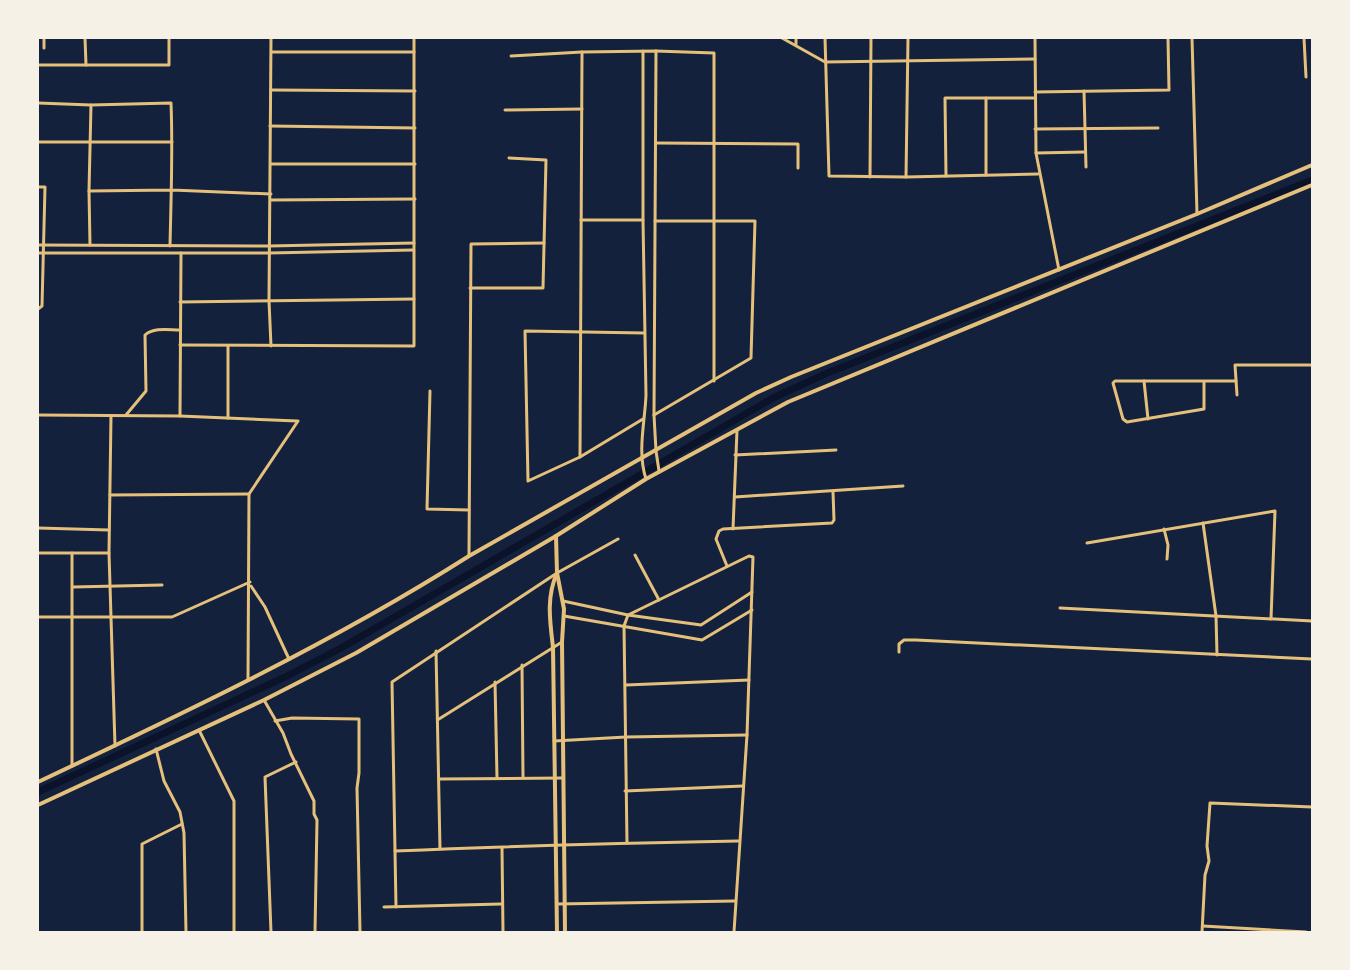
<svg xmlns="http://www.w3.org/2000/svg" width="1350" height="970" font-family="'Work Sans',sans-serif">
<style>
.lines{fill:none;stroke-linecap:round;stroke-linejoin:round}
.canal{stroke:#0b132b;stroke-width:7}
.minor{stroke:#e5c07b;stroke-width:3}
.tertiary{stroke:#e5c07b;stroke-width:4}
.secondary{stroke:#e5c07b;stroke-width:4}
</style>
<rect width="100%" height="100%" fill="#14213d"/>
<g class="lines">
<!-- canal -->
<path class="canal" d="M38,792L285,677L341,648L773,398L825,374L1312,180"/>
<!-- minor -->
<g class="minor">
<path d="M85,38L86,65"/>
<path d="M782,38L825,62L1035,59"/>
<path d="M825,38L829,176L906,177L1038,174"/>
<path d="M1035,38L1036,153L1059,270"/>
<path d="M1192,38L1197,214"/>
<path d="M1304,38L1306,77"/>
<path d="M796,44V38"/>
<path d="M44,48V38"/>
<path d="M643,51V220L646,395C645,422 637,452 646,479"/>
<path d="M656,51L714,53V381"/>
<path d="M272,52H414"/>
<path d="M511,56L582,52L656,51L654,415L656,451L659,471"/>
<path d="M38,65H169V38"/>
<path d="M271,90L415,91"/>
<path d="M1084,91L1086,167"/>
<path d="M1035,92L1169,90L1168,38"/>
<path d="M38,103L91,105"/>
<path d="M505,110L582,109"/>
<path d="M270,126L415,128"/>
<path d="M1035,129L1158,128"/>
<path d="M38,142H172"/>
<path d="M656,143L798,144V168"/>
<path d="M1036,153L1085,152"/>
<path d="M271,164H415"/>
<path d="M986,175V98"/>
<path d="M946,176L945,98H1035"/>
<path d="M870,177L871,38"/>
<path d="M906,177L908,38"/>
<path d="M38,187H45L42,306L38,309"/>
<path d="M89,191L90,245"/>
<path d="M271,200L415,199"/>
<path d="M581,220H643"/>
<path d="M38,245L269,246L414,243"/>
<path d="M170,246C171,198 173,151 171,103L91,105L89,191L172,190L271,194"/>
<path d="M38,253H269L413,250"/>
<path d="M470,288H543L546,160L509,158"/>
<path d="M180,302L414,299"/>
<path d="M180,345L414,346V38"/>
<path d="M228,346V418"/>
<path d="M271,346L269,301L271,38"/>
<path d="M1144,381L1148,419"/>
<path d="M1204,381V409L1127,422L1123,419L1113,383L1115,381H1236"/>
<path d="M430,391L427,509L469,510"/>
<path d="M1237,395L1235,365H1312"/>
<path d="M38,415L180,416L297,421"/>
<path d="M126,415L146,391L145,335C154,327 169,330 180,330"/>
<path d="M654,415L751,358L755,221H655"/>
<path d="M111,416L109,553L115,746"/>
<path d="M180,416L181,253"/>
<path d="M643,419L580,457L528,481L525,331L644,333"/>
<path d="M735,455L836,450"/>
<path d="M580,457L582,52"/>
<path d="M110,495L249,494"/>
<path d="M735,497L903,486"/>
<path d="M1203,523L1216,616L1217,655"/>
<path d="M38,528L109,530"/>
<path d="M733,529L737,430"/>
<path d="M1164,529L1168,545L1167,559"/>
<path d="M1087,543L1275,511L1271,619"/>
<path d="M38,553H109"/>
<path d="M469,555L471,244L544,243"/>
<path d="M635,555L659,600"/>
<path d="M727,566L716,539L719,531L723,529L832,523L834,520L833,492"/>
<path d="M251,586L265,607L289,659"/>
<path d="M73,587L162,585"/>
<path d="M563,601L628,615L701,625L752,592"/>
<path d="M1060,608L1312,621"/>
<path d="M564,616L702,640L752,610"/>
<path d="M38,617H172L250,582"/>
<path d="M436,651L440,849"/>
<path d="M899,652V644L904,640H916L1312,659"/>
<path d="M522,665L523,777"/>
<path d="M248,679L249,494L298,421"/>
<path d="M495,682L497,778"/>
<path d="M626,685L749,680"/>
<path d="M264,700L283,733L291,754L314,801V814L317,820L315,932"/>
<path d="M439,719L562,642"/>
<path d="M275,721L292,718L359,719V773L357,788L360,932"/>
<path d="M199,730L234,801V932"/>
<path d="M554,741L626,737L747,735"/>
<path d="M156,749L164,781L180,812L184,833L186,932"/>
<path d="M72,766V553"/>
<path d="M439,779L563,778"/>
<path d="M625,791L743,786"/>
<path d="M627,843L624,626L628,615L749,556L753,557L747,735L734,932"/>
<path d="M502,848L503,932"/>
<path d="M395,851C510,846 624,843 738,841"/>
<path d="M557,904L735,901"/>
<path d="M384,907L501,904"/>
<path d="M396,907L392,682L557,573L618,539"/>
<path d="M1203,926L1306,932"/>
<path d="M142,932V844L182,824"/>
<path d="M271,932L265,777L296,762"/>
<path d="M1202,932L1205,875L1209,861L1207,846L1210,803L1312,807"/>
</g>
<!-- tertiary -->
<g class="tertiary">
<path d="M556,536L646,479L788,402L1312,185"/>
<path d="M38,782C184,713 332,643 469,556L756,393L791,377L1197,214L1312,165"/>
</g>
<!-- secondary -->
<g class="secondary">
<path d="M38,805L264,700L356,653L556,536L557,573L564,609L562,642L565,932"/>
<path d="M557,932L553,647C550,622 546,597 557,573"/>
</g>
</g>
<!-- border -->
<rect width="1350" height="970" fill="none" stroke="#f6f1e7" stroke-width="78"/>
</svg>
